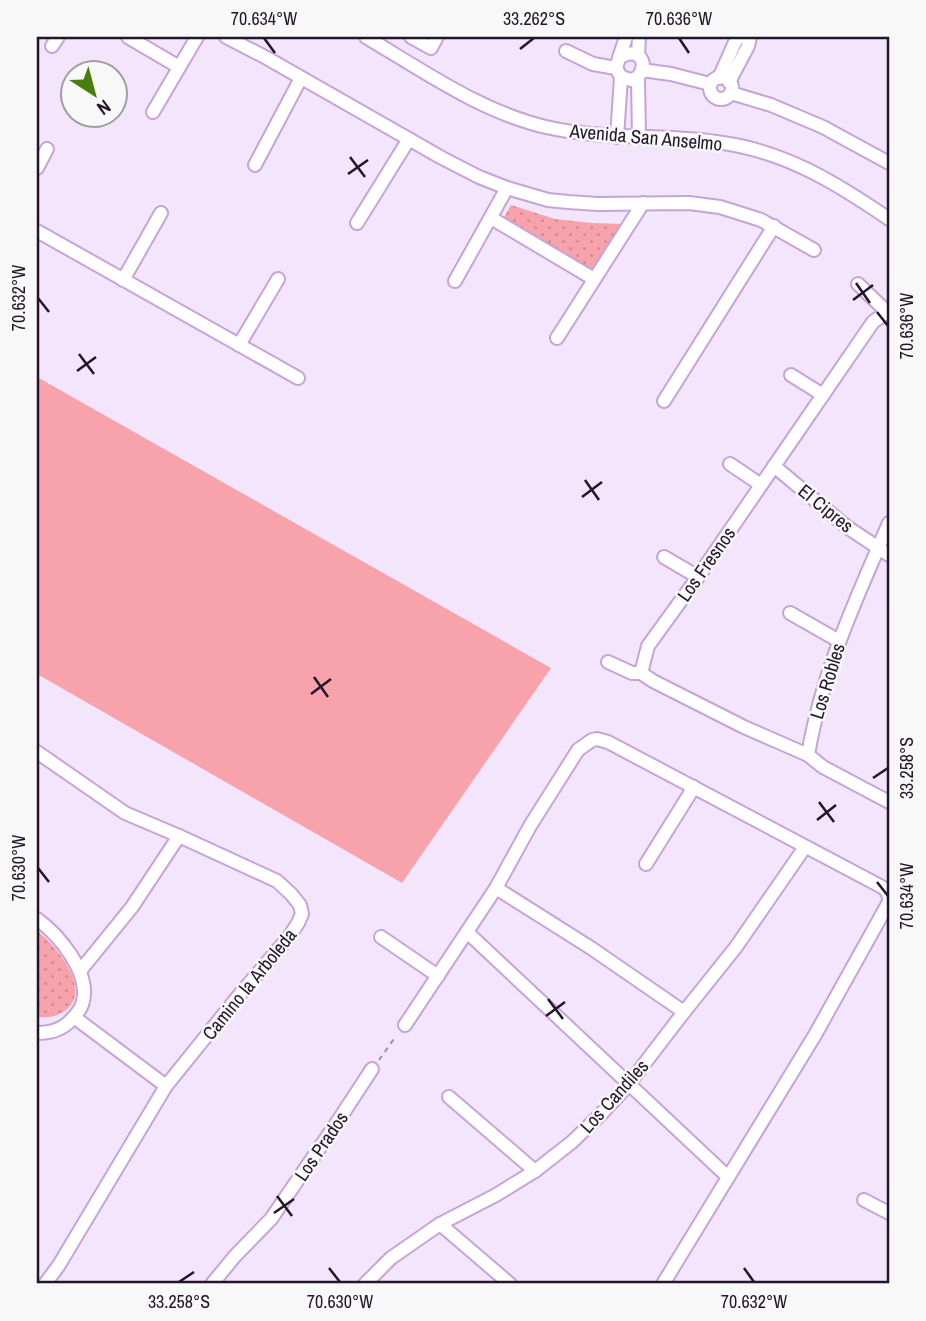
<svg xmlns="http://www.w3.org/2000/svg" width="926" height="1321" font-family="'Archivo Narrow',sans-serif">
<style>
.green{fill:#f8a3ab}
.park{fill:url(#park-dots)}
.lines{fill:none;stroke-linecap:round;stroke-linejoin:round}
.minor-casing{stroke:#c6a4d9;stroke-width:16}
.path{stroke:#9e90a5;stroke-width:2;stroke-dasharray:5 5;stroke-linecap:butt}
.minor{stroke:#fff;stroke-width:12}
.ticks{fill:none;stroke:#23162a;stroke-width:2.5}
.labels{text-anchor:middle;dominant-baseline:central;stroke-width:5;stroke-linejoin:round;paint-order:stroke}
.street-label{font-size:19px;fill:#23162a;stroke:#f8f8f8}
.neatline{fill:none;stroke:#23162a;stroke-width:2.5}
.ticks-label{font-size:18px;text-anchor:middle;fill:#23162a}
</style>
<defs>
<pattern id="park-dots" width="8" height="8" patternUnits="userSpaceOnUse" patternTransform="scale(1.75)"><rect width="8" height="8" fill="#f8a3ab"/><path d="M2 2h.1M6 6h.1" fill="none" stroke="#d48c93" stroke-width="1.8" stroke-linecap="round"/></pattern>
</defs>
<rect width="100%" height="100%" fill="#f3e5fb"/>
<!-- green -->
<path class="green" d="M37,377L551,668L402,883L37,674Z"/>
<!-- park -->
<g class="park">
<path d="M511,205L555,219L592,223L625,224L593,270L503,219Z"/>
<path d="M37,931C57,946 95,992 63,1012C55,1017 46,1018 37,1017Z"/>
</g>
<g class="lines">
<!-- minor casing -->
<g class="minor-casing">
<g id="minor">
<path d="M128,37L179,67"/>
<path d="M226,37L265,57L442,158L479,177L507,188L548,200L568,202L598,204L689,203L720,207L761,220L814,250"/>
<path d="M366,37C422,70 481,112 546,127C602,140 659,134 716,142C783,150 835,182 889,219"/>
<path d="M411,37L431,48L437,37"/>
<path d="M52,46L58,37"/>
<path d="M566,51L593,64L616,68"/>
<path d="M638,55L639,37"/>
<path d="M619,58L626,37"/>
<path d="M642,70L671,74L710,84"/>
<path d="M638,77L631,80L621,77L616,68L619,58C635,46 651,60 638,77L639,138"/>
<circle cx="721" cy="88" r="11"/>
<path d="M719,78L736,40L740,37"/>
<path d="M729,82L748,46L750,37"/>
<path d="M731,93L771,105L823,127L889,163"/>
<path d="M153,112L197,37"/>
<path d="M617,137L621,77"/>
<path d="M255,165L301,78"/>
<path d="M37,168L47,149"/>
<path d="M491,218L594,279"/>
<path d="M357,223L409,139"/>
<path d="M37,231L298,378"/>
<path d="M123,280L161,213"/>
<path d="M455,281L507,188"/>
<path d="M858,284L887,312"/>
<path d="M557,338L643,203"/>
<path d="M239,345L278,279"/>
<path d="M791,375L823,395"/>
<path d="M664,401L774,226"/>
<path d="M730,464L761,485"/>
<path d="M774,466L847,527L889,555"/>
<path d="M889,523C856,599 822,672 808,755L823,767L889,802"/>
<path d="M664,557L698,577"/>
<path d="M790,613L839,641"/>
<path d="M608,662L632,673H641"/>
<path d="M37,752L125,813L179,836L277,881L291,894L300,905L302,914L298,923L289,937L241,993L166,1086L59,1265L45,1284"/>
<path d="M808,755L744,727L653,681L641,673L648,646L698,577L873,322L887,312H889"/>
<path d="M646,864L694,787"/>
<path d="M496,888L591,948L684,1012"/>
<path d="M37,919C59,935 90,972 83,1001C82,1008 76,1015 71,1020C62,1030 50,1033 37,1033"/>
<path d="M467,932L728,1177"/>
<path d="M381,937L438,976"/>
<path d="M80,971L132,907L179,836"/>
<path d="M74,1017L166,1086"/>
<path d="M405,1025L496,888L530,826L578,750L592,740L597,739L608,742L882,887L886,890L889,897"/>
<path d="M449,1097L535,1171"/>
<path d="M864,1200L889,1213"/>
<path d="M440,1224L510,1284"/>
<path d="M212,1284L235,1256L271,1219L338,1121L372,1069"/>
<path d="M365,1284L391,1258L440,1224L496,1195L535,1171L572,1142L602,1113L628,1085L684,1012L736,947L805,847"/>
<path d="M663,1284L815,1035L889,902"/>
</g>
</g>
<!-- path -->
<path class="path" d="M379,1060L396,1036"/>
<!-- minor -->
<use href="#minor" class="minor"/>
</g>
<!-- ticks -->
<path class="ticks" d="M264,38L275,53M679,38L689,53M520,49L534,38M350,157L365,177M348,174L368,160M856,283L870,303M38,298L49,312M853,300L873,285M877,312L888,326M79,354L94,374M77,371L96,357M585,480L599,500M582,497L602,482M314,677L328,697M311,694L331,679M873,778L888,768M819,802L834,822M817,820L836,805M38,868L49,882M877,882L888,896M548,999L563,1019M546,1016L565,1002M277,1196L292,1216M274,1213L294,1199M329,1268L340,1282M744,1268L754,1282M179,1282L194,1272"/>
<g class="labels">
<!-- street labels -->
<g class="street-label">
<text transform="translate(646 137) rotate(5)">Avenida San Anselmo</text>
<text transform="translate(826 508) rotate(39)">El Cipres</text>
<text transform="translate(706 564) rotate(-55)">Los Fresnos</text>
<text transform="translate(827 681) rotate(-73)">Los Robles</text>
<text transform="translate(249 984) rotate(-51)">Camino la Arboleda</text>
<text transform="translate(614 1096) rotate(-48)">Los Candiles</text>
<text transform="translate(321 1146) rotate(-56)">Los Prados</text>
</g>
</g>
<!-- border -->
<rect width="926" height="1321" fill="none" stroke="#f8f8f8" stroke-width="77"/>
<!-- north arrow -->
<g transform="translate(94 94) rotate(144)"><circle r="33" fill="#f8f8f8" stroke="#a39ea6" stroke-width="2"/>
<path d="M0-5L12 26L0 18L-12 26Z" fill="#487d10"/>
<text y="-10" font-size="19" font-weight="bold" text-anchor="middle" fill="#23162a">N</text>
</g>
<rect x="38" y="38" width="850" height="1244" class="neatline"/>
<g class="ticks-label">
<text x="264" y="25">70.634°W</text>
<text x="534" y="25">33.262°S</text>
<text x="679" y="25">70.636°W</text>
<text transform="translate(19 298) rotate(-90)" y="6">70.632°W</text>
<text transform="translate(907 326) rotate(-90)" y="6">70.636°W</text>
<text transform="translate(907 768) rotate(-90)" y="6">33.258°S</text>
<text transform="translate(19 868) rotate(-90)" y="6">70.630°W</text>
<text transform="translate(907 896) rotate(-90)" y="6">70.634°W</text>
<text x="179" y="1308">33.258°S</text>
<text x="340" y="1308">70.630°W</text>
<text x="754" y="1308">70.632°W</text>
</g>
</svg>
